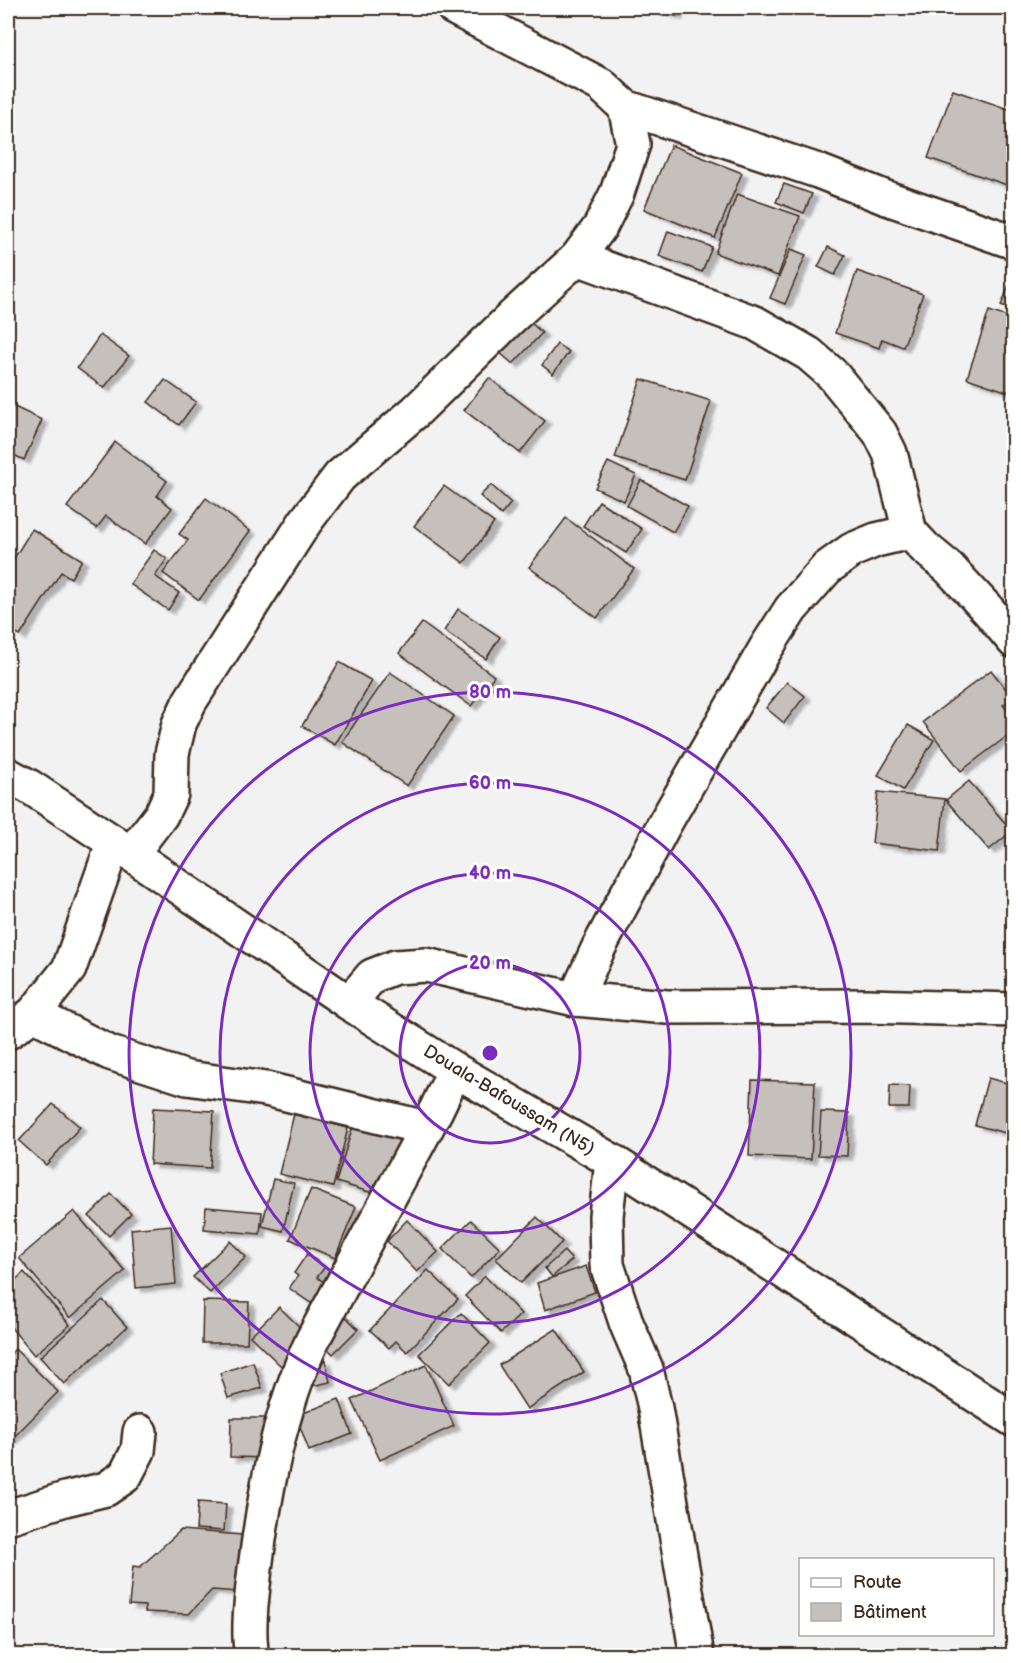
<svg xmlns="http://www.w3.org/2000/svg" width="1021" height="1663" font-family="'Balsamiq Sans',sans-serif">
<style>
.building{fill:#c6c0bd;stroke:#3b2a1e;stroke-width:1.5;filter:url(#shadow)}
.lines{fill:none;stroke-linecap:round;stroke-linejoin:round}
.minor-casing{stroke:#3b2a1e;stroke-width:38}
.trunk-casing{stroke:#3b2a1e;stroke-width:38}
.minor{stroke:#fff;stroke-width:33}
.trunk{stroke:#fff;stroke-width:33}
.ring{fill:none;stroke:#7b2cbf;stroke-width:3}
.labels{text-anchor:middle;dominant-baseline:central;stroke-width:6;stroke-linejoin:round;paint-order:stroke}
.street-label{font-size:18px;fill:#3b2a1e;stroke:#fff}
.centre{fill:#7b2cbf;stroke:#fff;stroke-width:3}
.ring-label{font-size:18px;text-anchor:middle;font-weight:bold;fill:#7b2cbf;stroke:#fff;stroke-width:6;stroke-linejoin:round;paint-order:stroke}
</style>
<defs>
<filter id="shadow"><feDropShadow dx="6" dy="4" stdDeviation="1.5" flood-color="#0004"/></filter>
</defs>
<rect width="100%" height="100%" fill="#f3f2f2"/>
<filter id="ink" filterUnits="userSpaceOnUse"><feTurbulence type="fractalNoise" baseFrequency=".0167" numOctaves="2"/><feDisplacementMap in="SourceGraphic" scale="12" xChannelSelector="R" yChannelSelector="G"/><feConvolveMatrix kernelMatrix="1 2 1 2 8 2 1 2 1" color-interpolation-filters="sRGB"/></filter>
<g filter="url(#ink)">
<!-- building -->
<g class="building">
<path d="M653,8H679L676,16Z"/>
<path d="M953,90L1014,111V167L1007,185L928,158Z"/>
<path d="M671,145L742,173L715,238L644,209Z"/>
<path d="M784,184L812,194L804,213L776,202Z"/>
<path d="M737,194L800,216L778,276L715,253Z"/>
<path d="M668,231L712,247L702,272L659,256Z"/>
<path d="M828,247L845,255L835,275L818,267Z"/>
<path d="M791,249L806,255L785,304L770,298Z"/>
<path d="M857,271L923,294L903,347L882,339L879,348L835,333Z"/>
<path d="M1014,272V311L1001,306Z"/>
<path d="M989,311L1014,319V394L967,378Z"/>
<path d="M528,320L542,333L513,364L499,352Z"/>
<path d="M100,335L129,356L104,388L77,368Z"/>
<path d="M557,344L569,352L553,374L542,365Z"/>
<path d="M489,378L545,421L520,453L464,410Z"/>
<path d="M641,379L711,401L685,480L615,458Z"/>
<path d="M165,380L196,402L179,425L148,402Z"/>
<path d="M8,404L42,420L24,460L8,452Z"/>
<path d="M115,442L167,481L157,496L172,508L145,544L106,516L97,528L67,507Z"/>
<path d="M608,462L636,475L624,501L595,488Z"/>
<path d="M641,480L688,506L673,532L627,506Z"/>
<path d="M491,485L511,503L501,515L480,496Z"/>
<path d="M444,486L494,523L464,563L414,526Z"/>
<path d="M206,498L250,531L199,600L163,573L188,540L179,534Z"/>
<path d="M599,501L642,529L626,553L583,526Z"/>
<path d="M566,518L634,569L597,618L529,567Z"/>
<path d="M32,529L82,560L71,578L61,572L20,636L8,628V568Z"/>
<path d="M154,550L167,559L155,576L179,593L168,610L130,584Z"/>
<path d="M458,609L500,637L486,659L444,631Z"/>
<path d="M422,623L494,676L471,706L399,653Z"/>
<path d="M339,662L372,681L335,745L302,726Z"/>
<path d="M991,670L1013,698L1003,705L1014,720V731L961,771L923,722Z"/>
<path d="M390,672L454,716L407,786L342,742Z"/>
<path d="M787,682L805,696L784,723L766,708Z"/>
<path d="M908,725L934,740L903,790L878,775Z"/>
<path d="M969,781L1012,831L989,850L946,800Z"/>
<path d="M878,792L945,799L939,851L872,843Z"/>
<path d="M988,1078L1014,1085L1013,1135L975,1125Z"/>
<path d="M752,1080L815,1082L811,1159L749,1156Z"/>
<path d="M890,1085L910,1086L909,1108H889Z"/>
<path d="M53,1104L80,1127L46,1165L19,1141Z"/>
<path d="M153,1108L214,1111L210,1168L150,1164Z"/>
<path d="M821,1112L849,1113L847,1156L818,1155Z"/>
<path d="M294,1114L348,1128L333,1187L279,1174Z"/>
<path d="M353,1126L400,1140L383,1196L336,1182Z"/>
<path d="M273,1179L294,1183L283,1231L262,1226Z"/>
<path d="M311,1189L356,1207L335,1258L290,1239Z"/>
<path d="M111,1194L131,1214L109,1236L89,1216Z"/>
<path d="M206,1207L262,1212L260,1234L204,1229Z"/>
<path d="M74,1211L125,1271L70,1318L19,1258Z"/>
<path d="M537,1217L562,1242L521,1283L496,1259Z"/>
<path d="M407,1220L438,1252L417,1272L387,1241Z"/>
<path d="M471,1220L500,1248L471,1278L442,1249Z"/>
<path d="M171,1225L176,1284L136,1288L131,1229Z"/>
<path d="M230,1241L246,1257L210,1293L193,1277Z"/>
<path d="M564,1251L572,1260L552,1277L545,1268Z"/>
<path d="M307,1254L325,1267L317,1277L326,1284L312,1304L289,1288L298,1276L294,1273Z"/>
<path d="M586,1266L595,1292L545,1310L537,1283Z"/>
<path d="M428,1270L458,1299L407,1352L396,1341L389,1348L370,1330Z"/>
<path d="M24,1272L70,1325L34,1355L8,1324V1287Z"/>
<path d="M485,1276L521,1314L501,1333L465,1296Z"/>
<path d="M103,1300L127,1327L64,1384L40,1357Z"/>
<path d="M203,1301L249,1302L247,1343H202Z"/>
<path d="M279,1307L309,1336L281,1366L250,1336Z"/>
<path d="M461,1313L490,1343L449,1384L419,1354Z"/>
<path d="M344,1315L358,1329L333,1354L319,1340Z"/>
<path d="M556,1329L584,1372L527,1409L499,1365Z"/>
<path d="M15,1349L58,1392L8,1443V1357Z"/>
<path d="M325,1360L330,1382L312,1386L307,1364Z"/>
<path d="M253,1362L262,1388L228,1398L220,1373Z"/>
<path d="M426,1365L454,1426L380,1460L352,1400Z"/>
<path d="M339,1399L352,1434L309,1451L296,1416Z"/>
<path d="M231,1418H268V1458L230,1457Z"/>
<path d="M198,1502L226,1504L224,1531L196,1529Z"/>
<path d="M181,1530L242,1535L238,1592L212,1590L189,1614L145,1612V1606L129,1605L133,1566L140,1567Z"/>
</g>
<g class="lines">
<!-- minor casing -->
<g class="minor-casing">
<g id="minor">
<path d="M625,107L818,171L884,197L1014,242"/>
<path d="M577,258L755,323L809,354L832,374L880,433L890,453L910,532L925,548L949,568L988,610L1014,641"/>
<path d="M131,854L161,815L171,794L172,754L179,724L190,701L305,522L340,476L415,412L512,317L577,258L600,227L617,193L633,144L625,107L601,85L454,8"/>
<path d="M575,999L599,947L665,823L766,648L791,609L827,568L852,550L876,540L910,532"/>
<path d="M349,1003L372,976L395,967L426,965L575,999L667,1007L867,1006L1014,1010"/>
<path d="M33,1014L110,1053L187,1078L266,1089L426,1128"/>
<path d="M8,1032L33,1014L69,969L113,844"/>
<path d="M612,1161L606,1216L607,1265L627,1325L646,1369L655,1408L697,1656"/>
<path d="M8,1517L65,1499L106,1489L125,1476L138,1451L140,1432"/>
<path d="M252,1656C247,1631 252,1594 255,1569C265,1490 279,1412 313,1339L436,1110L455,1070"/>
</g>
</g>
<!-- trunk casing -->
<g class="trunk-casing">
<path id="trunk" d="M8,775L30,787L131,854L349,1003L455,1070L612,1161L1014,1420"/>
</g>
<!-- minor -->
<use href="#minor" class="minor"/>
<!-- trunk -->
<use href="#trunk" class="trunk"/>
</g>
</g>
<!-- distance rings -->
<g class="ring">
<circle cx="490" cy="1053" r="90"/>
<circle cx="490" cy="1053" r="180"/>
<circle cx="490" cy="1053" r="270"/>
<circle cx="490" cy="1053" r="361"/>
</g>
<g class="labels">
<!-- street labels -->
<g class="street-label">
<text transform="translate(509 1100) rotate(31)">Douala-Bafoussam (N5)</text>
</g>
</g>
<circle cx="490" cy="1053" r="9" class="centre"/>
<g class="ring-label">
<text x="490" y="698">80 m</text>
<text x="490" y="789">60 m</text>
<text x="490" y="879">40 m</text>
<text x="490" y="969">20 m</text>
</g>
<!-- margin -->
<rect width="1021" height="1663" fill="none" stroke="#fff" stroke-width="30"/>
<rect x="15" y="15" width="991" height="1633" fill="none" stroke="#3b2a1e" stroke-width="2" filter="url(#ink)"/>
<!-- legend -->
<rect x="799" y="1558" width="195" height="78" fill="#ffffff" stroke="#b1aaa5" stroke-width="1.5"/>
<rect x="811" y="1578" width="30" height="9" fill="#ffffff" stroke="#b1aaa5" stroke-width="1.5"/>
<text x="853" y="1588" font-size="18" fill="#3b2a1e">Route</text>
<rect x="811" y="1603" width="30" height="18" fill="#c6c0bd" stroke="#b1aaa5" stroke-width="1.5"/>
<text x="853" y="1618" font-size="18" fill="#3b2a1e">Bâtiment</text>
</svg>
